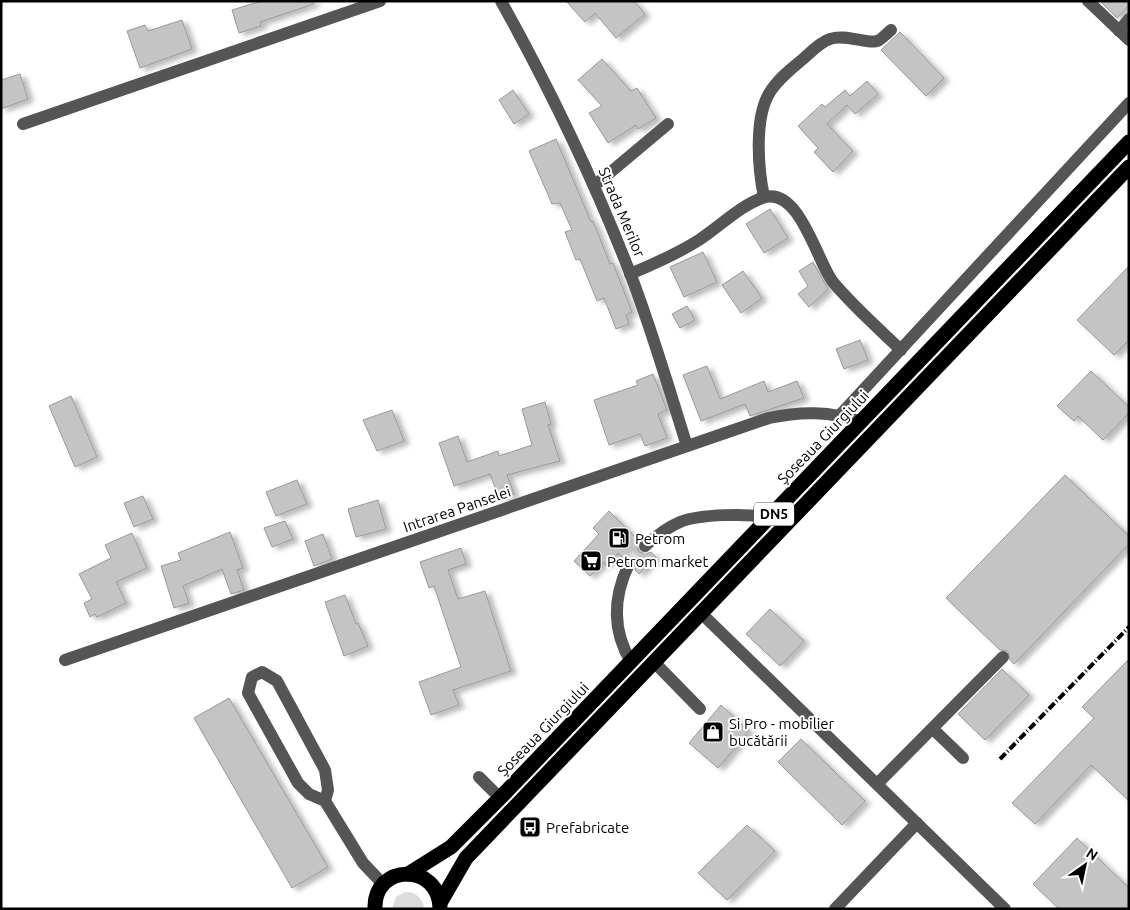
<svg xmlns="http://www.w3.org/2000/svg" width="1130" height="910" font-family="Ubuntu,sans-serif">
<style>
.green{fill:#dcdcdc}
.building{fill:#c4c4c4;stroke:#999;filter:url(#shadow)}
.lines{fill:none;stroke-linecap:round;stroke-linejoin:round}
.minor-tunnel{stroke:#d9d9d9;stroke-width:12;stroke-dasharray:12 6;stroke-linecap:butt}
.minor{stroke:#555;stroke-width:12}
.highway{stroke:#000;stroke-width:15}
.rail{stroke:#000;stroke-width:4;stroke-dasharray:8 2.5 1 2.5;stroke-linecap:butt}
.labels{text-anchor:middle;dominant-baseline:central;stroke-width:4;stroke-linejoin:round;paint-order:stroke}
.shield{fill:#fff;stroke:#4c4c4c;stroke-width:1}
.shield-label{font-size:14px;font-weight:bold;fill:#000}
.street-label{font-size:15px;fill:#000;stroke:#fff}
.poi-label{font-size:15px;fill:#000;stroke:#fff;text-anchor:start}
</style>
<defs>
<filter id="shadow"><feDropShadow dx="5.5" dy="3" stdDeviation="2.5" flood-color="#0004"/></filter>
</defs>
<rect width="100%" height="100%" fill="#fff"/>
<!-- green -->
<path class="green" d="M405,892C416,892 423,898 424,909H392L396,897Z"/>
<!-- building -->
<g class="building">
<path d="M261,1H314V4L260,22L261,26L239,33L232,10Z"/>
<path d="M566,1H634L645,14L616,38L595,13L585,22Z"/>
<path d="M1100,1H1129V5L1117,18Z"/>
<path d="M182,20L192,49L140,68L127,31L145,25L148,31Z"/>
<path d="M900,32L944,78L926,96L881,50Z"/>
<path d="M602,59L631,91L637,88L656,118L638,129L636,125L608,143L589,113L602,106L578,80Z"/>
<path d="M20,74L28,99L1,109V80Z"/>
<path d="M867,81L878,94L855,114L847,105L827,124L853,151L833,172L814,152L818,148L798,126L822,104L825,107L845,90L850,96Z"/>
<path d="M513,90L529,114L514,124L499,100Z"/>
<path d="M556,139L591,222L593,221L610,264L613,263L632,312L626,315L629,324L616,329L604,298L597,301L580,259L576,260L565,232L572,230L560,203L552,204L529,151Z"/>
<path d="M770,209L788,238L764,253L746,224Z"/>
<path d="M703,252L717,282L684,297L670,267Z"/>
<path d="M813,262L828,289L809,307L798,294L808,286L799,271Z"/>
<path d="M1129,266V340L1114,355L1077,320Z"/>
<path d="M743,271L762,298L741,313L722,285Z"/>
<path d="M687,306L695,320L680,328L672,314Z"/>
<path d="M860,340L868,360L844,369L836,349Z"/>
<path d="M707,366L720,399L764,381L768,392L797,381L804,398L750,416L745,404L701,421L683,375Z"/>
<path d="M1091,371L1129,407V413L1103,440L1078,416L1074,421L1057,406Z"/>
<path d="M653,374L667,410L658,414L667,438L645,446L640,434L609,445L594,400L638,385L636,381Z"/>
<path d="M71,396L97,457L75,467L49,406Z"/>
<path d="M545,402L551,424L548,425L560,461L507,475L514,494L499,498L490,474L454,486L439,443L458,436L467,462L498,451L499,456L532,445L522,409Z"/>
<path d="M392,410L404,441L377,451L363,420Z"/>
<path d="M1065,475L1129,536V544L1014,664L1010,660L1008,651L1000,650L946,598Z"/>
<path d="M297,480L307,504L276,516L266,492Z"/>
<path d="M143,496L153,519L134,527L124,503Z"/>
<path d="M378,500L386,529L356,537L348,509Z"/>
<path d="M609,511L639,541L637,547L639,552L646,554L651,552L656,557L639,574L635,570L637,564L635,559L629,556L623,558L618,553L606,565L604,562L590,576L574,561L599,534L593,528Z"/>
<path d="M285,521L293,539L272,547L264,528Z"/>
<path d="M230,532L243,568L237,570L244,590L231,594L222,569L183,586L189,603L174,608L161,566L181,560L178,553Z"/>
<path d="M132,533L147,568L116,582L126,603L97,617L95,614L90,617L84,603L92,599L79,574L111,558L105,545Z"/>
<path d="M323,534L332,559L314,566L305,541Z"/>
<path d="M461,548L466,564L448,570L458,599L485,591L511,671L453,690L459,705L431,715L419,682L461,667L434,586L429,588L420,562Z"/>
<path d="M345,595L356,624L358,623L368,646L344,656L325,602Z"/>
<path d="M770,609L804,641L780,666L746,634Z"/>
<path d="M1129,659V801L1091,765L1035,824L1012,803L1094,718L1082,707Z"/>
<path d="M1002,669L1029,695L985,740L958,714Z"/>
<path d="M229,698L328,867L292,888L194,718Z"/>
<path d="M721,705L749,731L718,768L689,743Z"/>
<path d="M801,739L865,801L842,825L778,762Z"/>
<path d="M747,825L775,851L727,900L698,873Z"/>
<path d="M1077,838L1129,888V909H1059L1033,884Z"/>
</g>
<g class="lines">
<!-- minor-tunnel -->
<path class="minor-tunnel" d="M629,564L645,546"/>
<!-- minor -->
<g class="minor">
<path d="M501,1C550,89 594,180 630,273C652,330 669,389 687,446"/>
<path d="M1088,1L1129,40"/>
<path d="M1119,31L1129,19"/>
<path d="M23,124L380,1"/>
<path d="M594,186L668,124"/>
<path d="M764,197C758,168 754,117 770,92C778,79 791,69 803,59C811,52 820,42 830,39C846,33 870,46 879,40C883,38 887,33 891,30"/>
<path d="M630,274C654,264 677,254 699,240C719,227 740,206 762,198C799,184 817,262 833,282C853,306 878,328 901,350"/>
<path d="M840,415L1129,103"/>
<path d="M645,546C656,536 666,528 680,522C699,514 750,513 770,518"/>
<path d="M629,564C613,597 612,630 631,662"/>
<path d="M701,613L1005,909"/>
<path d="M65,660L769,418C801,411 830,411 862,422"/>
<path d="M654,662L700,709"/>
<path d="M933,729L963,758"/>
<path d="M479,777L500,798"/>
<path d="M877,784L1003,657"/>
<path d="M325,801L328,790L325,770L277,681L262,672L252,677L248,693L298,783L309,794L325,801L363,863L383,884"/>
<path d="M835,909L917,823"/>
</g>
<!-- highway -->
<g class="highway">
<path d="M408,874L451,847L500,798L1129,142"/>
<path d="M440,903L466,858L1129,167"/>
<path d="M375,909C373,863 440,862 440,909"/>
</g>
<!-- rail -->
<path class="rail" d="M1000,759L1129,627"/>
</g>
<!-- icons -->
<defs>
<g id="fuel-square" transform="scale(1.125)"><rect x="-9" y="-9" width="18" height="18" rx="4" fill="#000" stroke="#fff"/><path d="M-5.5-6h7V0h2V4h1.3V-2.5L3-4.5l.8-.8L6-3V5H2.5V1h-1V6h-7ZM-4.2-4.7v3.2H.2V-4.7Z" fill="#fff"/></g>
<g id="supermarket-square" transform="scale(1.125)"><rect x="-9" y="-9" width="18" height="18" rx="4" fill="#000" stroke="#fff"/><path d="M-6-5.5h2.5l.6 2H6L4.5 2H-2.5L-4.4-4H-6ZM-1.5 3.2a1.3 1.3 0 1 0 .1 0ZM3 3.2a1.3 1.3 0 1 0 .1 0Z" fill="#fff"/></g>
<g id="shop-square" transform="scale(1.125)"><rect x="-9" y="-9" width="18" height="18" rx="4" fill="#000" stroke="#fff"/><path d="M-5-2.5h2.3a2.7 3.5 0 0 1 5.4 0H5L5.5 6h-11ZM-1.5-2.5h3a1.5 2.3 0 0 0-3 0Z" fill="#fff"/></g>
<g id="bus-square" transform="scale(1.125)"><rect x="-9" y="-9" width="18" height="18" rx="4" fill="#000" stroke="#fff"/><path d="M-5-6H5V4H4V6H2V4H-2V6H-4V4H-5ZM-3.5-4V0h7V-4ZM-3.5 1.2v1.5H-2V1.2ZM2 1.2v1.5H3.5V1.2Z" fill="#fff"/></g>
</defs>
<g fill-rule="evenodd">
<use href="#fuel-square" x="619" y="538"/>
<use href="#supermarket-square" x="591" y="561"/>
<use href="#shop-square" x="713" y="732"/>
<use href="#bus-square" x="530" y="827"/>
</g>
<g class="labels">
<!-- shield labels -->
<rect class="shield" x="754" y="502.5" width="40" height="23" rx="4"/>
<g class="shield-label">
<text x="774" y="514">DN5</text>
</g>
<!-- street labels -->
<g class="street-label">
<text transform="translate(622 212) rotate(67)">Strada Merilor</text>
<text transform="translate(823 437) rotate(-46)">Șoseaua Giurgiului</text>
<text transform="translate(457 509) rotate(-19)">Intrarea Panselei</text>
<text transform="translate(543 729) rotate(-46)">Șoseaua Giurgiului</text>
</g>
<!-- poi labels -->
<g class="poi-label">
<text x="635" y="538">Petrom</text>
<text x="607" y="561">Petrom market</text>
<text x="729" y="723">Si Pro - mobilier<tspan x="729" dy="17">bucătării</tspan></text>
<text x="546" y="827">Prefabricate</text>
</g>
</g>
<!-- border -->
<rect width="1130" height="910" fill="none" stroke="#000000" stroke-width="5"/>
<!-- north arrow -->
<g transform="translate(1085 865) rotate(33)" stroke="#ffffff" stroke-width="4" paint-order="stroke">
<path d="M0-4L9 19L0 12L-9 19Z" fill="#000000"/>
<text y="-8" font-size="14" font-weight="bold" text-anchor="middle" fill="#000000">N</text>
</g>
</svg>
